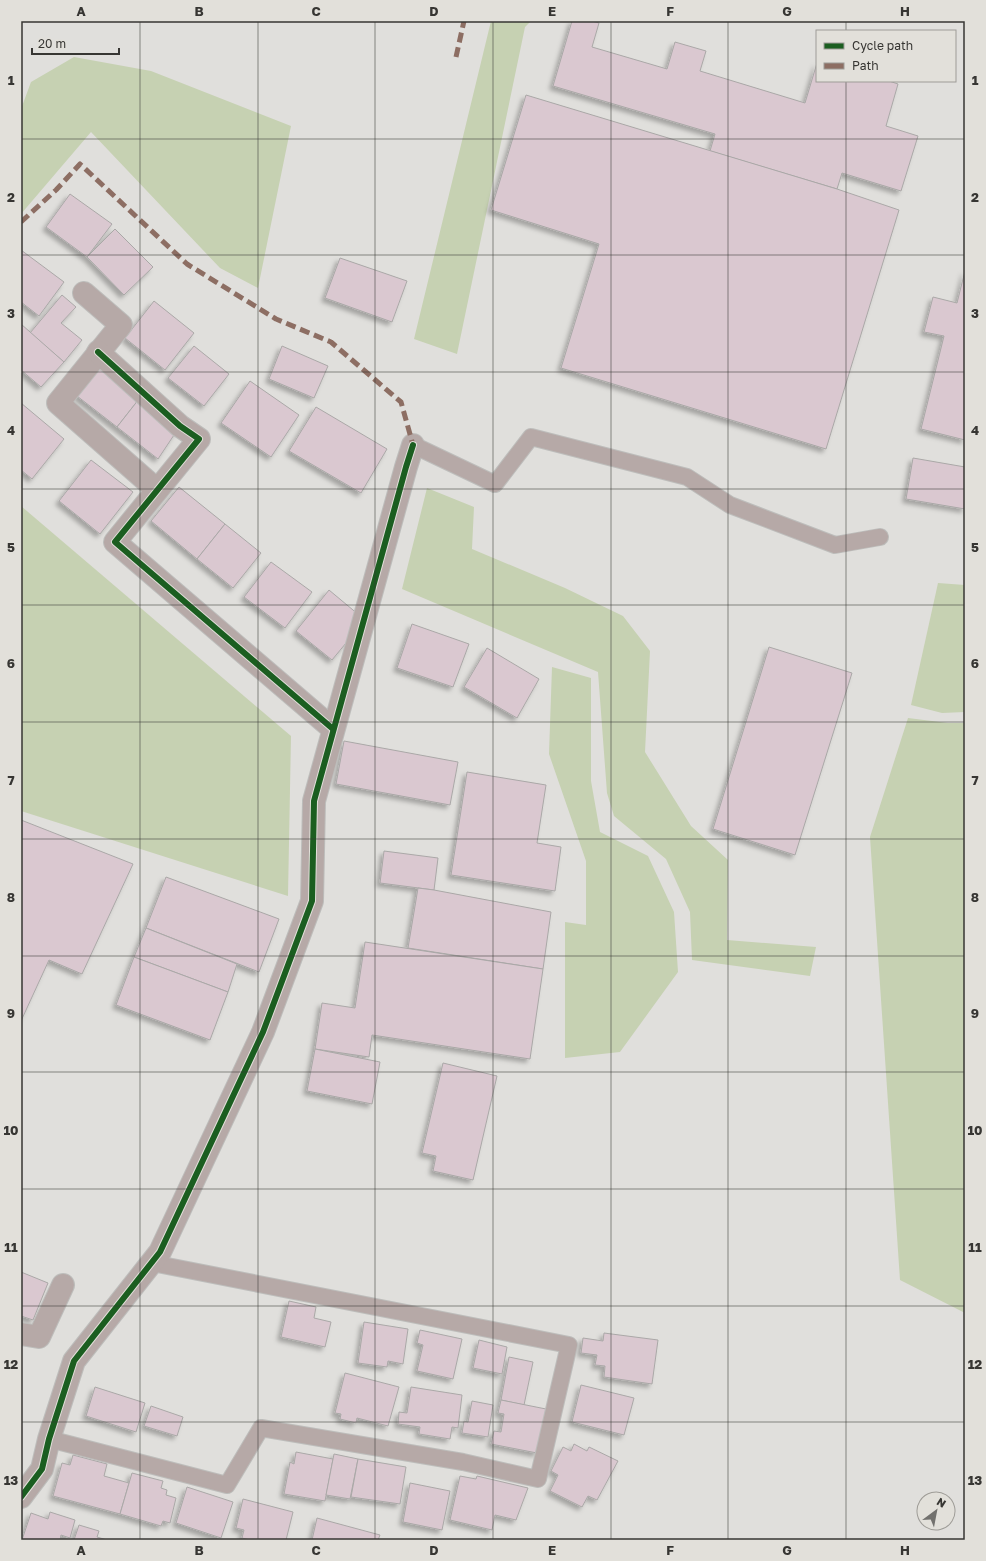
<svg xmlns="http://www.w3.org/2000/svg" width="986" height="1561" font-family="'Golos Text',sans-serif">
<style>
.green{fill:#c6d1b2}
.building{fill:#dac8d0;stroke:#aaa8a7;filter:url(#shadow)}
.lines{fill:none;stroke-linecap:round;stroke-linejoin:round}
.service-casing{stroke:#bdbdbb;stroke-width:18}
.minor-casing{stroke:#bdbdbb;stroke-width:24}
.service{stroke:#b6a9a7;stroke-width:16}
.minor{stroke:#b6a9a7;stroke-width:22}
.quiet{stroke:#8d6e63;stroke-width:5;stroke-dasharray:10 5;stroke-linecap:butt}
.cycleway-casing{stroke:#e2e0da;stroke-width:8}
.cycleway{stroke:#1b5e20;stroke-width:6}
.grid{fill:none;stroke:#373633;stroke-width:1;stroke-opacity:0.55}
.neatline{fill:none;stroke:#373633;stroke-width:1.5}
.grid-label{font-size:13px;text-anchor:middle;font-weight:bold;fill:#373633}
</style>
<defs>
<filter id="shadow"><feDropShadow dx="-3.5" dy="3.5" stdDeviation="2" flood-color="#0004"/></filter>
</defs>
<rect width="100%" height="100%" fill="#e0dfdc"/>
<!-- green -->
<g class="green">
<path d="M491,21H531L525,27L457,354L414,339Z"/>
<path d="M74,57L151,71L291,126L258,288L220,268L91,132L21,214V109L31,82Z"/>
<path d="M427,488L474,507L472,549L565,588L623,616L650,651L645,752L691,826L728,860L727,940L816,947L810,976L692,960L690,912L666,859L614,816L607,793L598,672L402,589Z"/>
<path d="M21,506L291,736L288,896L21,811Z"/>
<path d="M938,583L965,585V712L942,713L911,705Z"/>
<path d="M552,667L591,678V781L600,832L648,856L674,912L678,972L620,1052L565,1058V922L586,925V861L549,754Z"/>
<path d="M908,718L948,723H965V1313L900,1280L870,837Z"/>
</g>
<!-- building -->
<g class="building">
<path d="M572,21H592L599,23L592,47L667,69L675,42L706,51L700,71L805,103L817,63V81H889L898,84L886,126L918,136L901,191L842,173L837,189L710,151L715,134L553,86Z"/>
<path d="M526,95L837,189L899,210L826,449L561,368L599,244L491,210Z"/>
<path d="M70,194L112,224L87,257L46,227Z"/>
<path d="M115,229L153,267L124,295L87,257Z"/>
<path d="M21,250L64,282L39,316L21,302Z"/>
<path d="M340,258L407,281L392,322L325,298Z"/>
<path d="M965,271V440L921,429L944,336L924,332L933,297L957,303Z"/>
<path d="M62,295L76,307L61,323L82,340L64,362L30,333Z"/>
<path d="M154,301L194,333L165,370L125,338Z"/>
<path d="M21,324L64,362L41,387L21,370Z"/>
<path d="M194,346L229,374L204,406L168,378Z"/>
<path d="M282,346L328,366L314,398L269,379Z"/>
<path d="M98,368L139,399L117,427L77,396Z"/>
<path d="M250,381L299,415L271,457L221,423Z"/>
<path d="M139,399L180,426L158,459L117,427Z"/>
<path d="M21,403L64,439L32,479L21,470Z"/>
<path d="M316,407L387,449L361,493L289,451Z"/>
<path d="M913,458L965,467V509L906,499Z"/>
<path d="M91,460L133,492L100,534L59,501Z"/>
<path d="M179,487L225,524L197,559L151,521Z"/>
<path d="M225,524L261,553L233,588L197,559Z"/>
<path d="M271,562L312,592L285,628L244,597Z"/>
<path d="M329,590L365,620L332,660L296,631Z"/>
<path d="M412,624L469,644L453,687L397,668Z"/>
<path d="M769,647L852,673L795,855L713,829Z"/>
<path d="M487,648L539,679L517,718L464,687Z"/>
<path d="M344,741L458,762L450,805L336,784Z"/>
<path d="M467,772L546,785L537,843L561,847L555,891L451,875Z"/>
<path d="M21,820L133,864L82,974L49,960L21,1021Z"/>
<path d="M384,851L438,858L434,890L380,883Z"/>
<path d="M166,877L279,919L259,972L146,928Z"/>
<path d="M418,888L434,890L551,912L543,969L408,948Z"/>
<path d="M146,928L237,964L228,992L134,957Z"/>
<path d="M365,942L543,969L530,1059L372,1035L369,1057L315,1049L322,1003L355,1008Z"/>
<path d="M134,957L228,992L210,1040L116,1005Z"/>
<path d="M315,1049L380,1062L372,1104L307,1091Z"/>
<path d="M443,1063L497,1076L473,1180L433,1171L436,1156L422,1153Z"/>
<path d="M21,1272L48,1283L33,1320L21,1316Z"/>
<path d="M289,1301L316,1307L314,1318L331,1322L325,1347L281,1337Z"/>
<path d="M364,1322L408,1329L403,1364L388,1361L387,1367L358,1363Z"/>
<path d="M420,1330L462,1339L453,1379L417,1371L423,1345L417,1343Z"/>
<path d="M604,1333L658,1340L652,1384L604,1377L605,1366L595,1365L597,1355L581,1353L583,1338L603,1341Z"/>
<path d="M479,1340L507,1347L502,1374L473,1368Z"/>
<path d="M509,1357L533,1362L524,1405L501,1400Z"/>
<path d="M345,1373L399,1387L388,1426L357,1418L356,1423L340,1419L341,1414L335,1413Z"/>
<path d="M581,1385L634,1398L624,1435L572,1422Z"/>
<path d="M95,1387L145,1403L136,1432L86,1416Z"/>
<path d="M411,1387L462,1395L458,1428L452,1427L450,1439L419,1434L420,1427L398,1424L399,1412L407,1413Z"/>
<path d="M501,1400L546,1409L537,1453L491,1444L494,1431L501,1432L504,1414L498,1413Z"/>
<path d="M472,1401L493,1405L488,1437L462,1433L464,1421L468,1422Z"/>
<path d="M151,1406L183,1417L177,1436L144,1426Z"/>
<path d="M574,1444L587,1451L589,1447L618,1461L597,1500L588,1496L582,1507L550,1491L558,1475L551,1471L563,1447L571,1451Z"/>
<path d="M296,1452L333,1459L325,1501L284,1494L290,1462L294,1464Z"/>
<path d="M334,1454L358,1459L350,1499L326,1495Z"/>
<path d="M73,1455L107,1464L104,1476L129,1483L120,1514L53,1496L62,1463L70,1465Z"/>
<path d="M358,1459L406,1467L400,1504L351,1497Z"/>
<path d="M132,1473L163,1481L161,1488L167,1490L166,1495L176,1498L170,1523L163,1521L161,1526L120,1514Z"/>
<path d="M460,1476L476,1479L477,1476L528,1488L516,1520L495,1515L492,1530L450,1520Z"/>
<path d="M410,1483L450,1491L442,1530L403,1522Z"/>
<path d="M187,1487L233,1502L221,1538L176,1523Z"/>
<path d="M243,1499L293,1512L286,1540H250L242,1538L244,1530L236,1528Z"/>
<path d="M50,1512L75,1520L70,1538L61,1535L60,1540H22L31,1513L48,1519Z"/>
<path d="M317,1518L380,1535L378,1540H312Z"/>
<path d="M79,1525L99,1531L97,1537L107,1540H74Z"/>
</g>
<g class="lines">
<!-- service casing -->
<g class="service-casing">
<g id="service">
<path d="M413,445L495,484L531,437L687,477L730,505L835,545L880,537"/>
<path d="M49,1439L227,1485L261,1428L463,1462L538,1479L569,1345L152,1263"/>
</g>
</g>
<!-- minor casing -->
<g class="minor-casing">
<g id="minor">
<path d="M84,293L121,325L58,403L157,490"/>
<path d="M98,352L180,426L199,439L115,542L333,729"/>
<path d="M21,1334L39,1337L63,1285"/>
<path d="M21,1497L42,1469L49,1439L74,1361L160,1252L263,1032L312,901L314,801L406,467L413,445"/>
</g>
</g>
<!-- service -->
<use href="#service" class="service"/>
<!-- minor -->
<use href="#minor" class="minor"/>
<!-- quiet -->
<g class="quiet">
<path d="M456,57L464,21"/>
<path d="M21,222L56,190L80,164L187,264L276,319L331,342L401,402L413,445"/>
</g>
<!-- cycleway casing -->
<g class="cycleway-casing">
<g id="cycleway">
<path d="M98,352L180,426L199,439L115,542L333,729"/>
<path d="M21,1497L42,1469L49,1439L74,1361L160,1252L263,1032L312,901L314,801L406,467L413,445"/>
</g>
</g>
<!-- cycleway -->
<use href="#cycleway" class="cycleway"/>
</g>
<!-- grid -->
<path class="grid" d="M140,21V1540M258,21V1540M375,21V1540M493,21V1540M611,21V1540M728,21V1540M846,21V31M846,81V1540M21,139H965M21,255H965M21,372H965M21,489H965M21,605H965M21,722H965M21,839H965M21,956H965M21,1072H965M21,1189H965M21,1306H965M21,1422H965"/>
<!-- border -->
<rect width="986" height="1561" fill="none" stroke="#e2e0da" stroke-width="44"/>
<!-- legend -->
<rect x="816" y="30" width="140" height="52" fill="#e2e0da" stroke="#9e9c97"/>
<rect x="824" y="43" width="20" height="6" fill="#1b5e20" stroke="#9e9c97"/>
<text x="852" y="50" font-size="12" fill="#373633">Cycle path</text>
<rect x="824" y="63" width="20" height="6" fill="#8d6e63" stroke="#9e9c97"/>
<text x="852" y="70" font-size="12" fill="#373633">Path</text>
<!-- north arrow -->
<g transform="translate(936 1511) rotate(32)"><circle r="19" fill="#e2e0da" stroke="#9e9c97"/>
<path d="M0-3L7 15L0 10L-7 15Z" fill="#72716e"/>
<text y="-6" font-size="11" font-weight="bold" text-anchor="middle" fill="#373633">N</text>
</g>
<!-- scale -->
<path d="M32 48v6h87v-6" fill="none" stroke="#373633" stroke-width="2"/>
<text x="38" y="48" font-size="12" fill="#373633" stroke="#e2e0da" stroke-width="3" paint-order="stroke">20 m</text>
<rect x="22" y="22" width="942" height="1517" class="neatline"/>
<g class="grid-label">
<text x="81" y="16">A</text>
<text x="199" y="16">B</text>
<text x="316" y="16">C</text>
<text x="434" y="16">D</text>
<text x="552" y="16">E</text>
<text x="670" y="16">F</text>
<text x="787" y="16">G</text>
<text x="905" y="16">H</text>
<text x="11" y="85">1</text>
<text x="975" y="85">1</text>
<text x="11" y="202">2</text>
<text x="975" y="202">2</text>
<text x="11" y="318">3</text>
<text x="975" y="318">3</text>
<text x="11" y="435">4</text>
<text x="975" y="435">4</text>
<text x="11" y="552">5</text>
<text x="975" y="552">5</text>
<text x="11" y="668">6</text>
<text x="975" y="668">6</text>
<text x="11" y="785">7</text>
<text x="975" y="785">7</text>
<text x="11" y="902">8</text>
<text x="975" y="902">8</text>
<text x="11" y="1018">9</text>
<text x="975" y="1018">9</text>
<text x="11" y="1135">10</text>
<text x="975" y="1135">10</text>
<text x="11" y="1252">11</text>
<text x="975" y="1252">11</text>
<text x="11" y="1369">12</text>
<text x="975" y="1369">12</text>
<text x="11" y="1485">13</text>
<text x="975" y="1485">13</text>
<text x="81" y="1555">A</text>
<text x="199" y="1555">B</text>
<text x="316" y="1555">C</text>
<text x="434" y="1555">D</text>
<text x="552" y="1555">E</text>
<text x="670" y="1555">F</text>
<text x="787" y="1555">G</text>
<text x="905" y="1555">H</text>
</g>
</svg>
